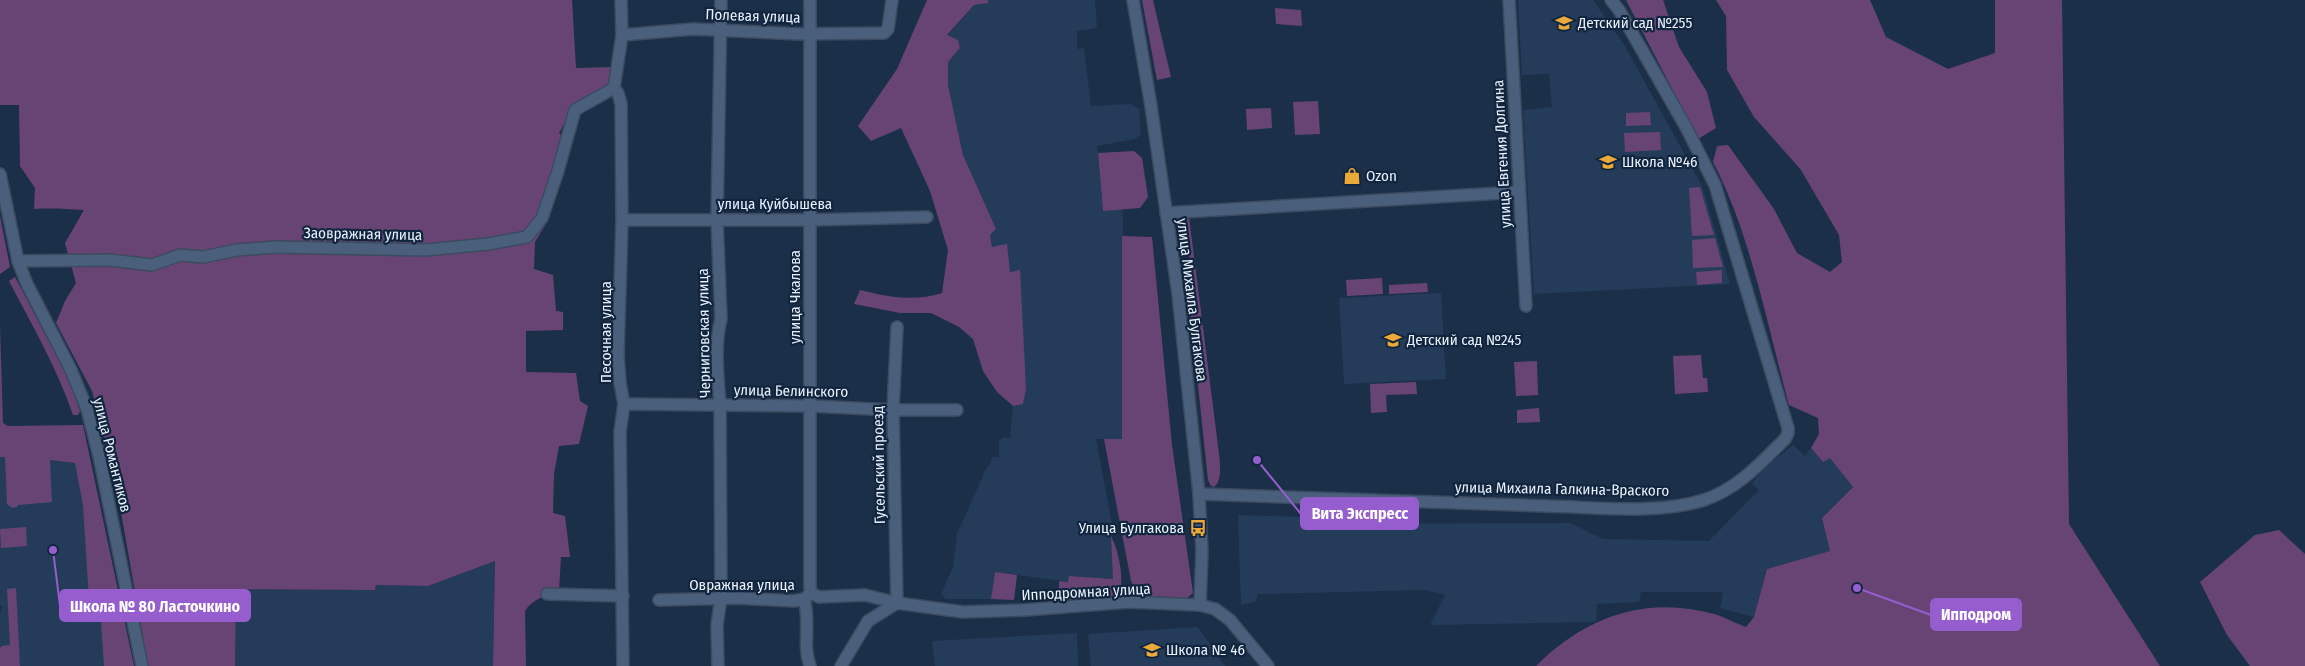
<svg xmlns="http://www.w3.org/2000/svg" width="2305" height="666" font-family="'Fira Sans Condensed',sans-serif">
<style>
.built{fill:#243c5a}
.green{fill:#684475}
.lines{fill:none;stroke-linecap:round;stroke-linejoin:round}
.minor-casing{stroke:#3c4b5f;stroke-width:14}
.minor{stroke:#4a5f7c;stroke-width:11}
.labels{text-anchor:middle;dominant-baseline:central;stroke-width:4.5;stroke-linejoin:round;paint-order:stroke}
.street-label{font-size:15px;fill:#e9f1fc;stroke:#12253e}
.poi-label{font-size:15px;fill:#e9f1fc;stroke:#12253e;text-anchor:start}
.leader{fill:none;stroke:#965dce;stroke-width:2}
.callout-dot{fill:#965dce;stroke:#12253e;stroke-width:2}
.callout{fill:#965dce;stroke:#965dce;stroke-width:2}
.callout-label{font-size:16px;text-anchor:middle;font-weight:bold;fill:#fff}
</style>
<rect width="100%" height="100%" fill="#1b2f49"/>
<!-- built -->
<g class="built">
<path d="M988,0H1095L1097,28L1077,31V49L1084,48L1091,106L1131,104L1139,109L1141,134L1135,139L1097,146L1103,210L1122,209L1123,219L1122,439H1096L1112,524L1113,579L1069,576V582L995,572L991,599H946L941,594L953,567L957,534L986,469L991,463L992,457H999V442L1002,438H1010L1013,406L1023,404L1019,271L1009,272L992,247L990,235L996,229L963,155L948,85V62L960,48L958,40L947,36L974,5L987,3Z"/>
<path d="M1518,0H1593L1625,46L1703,188L1730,284L1534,294L1523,110L1552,107L1549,74L1522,75Z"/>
<path d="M1441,293L1446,379L1344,384L1339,298Z"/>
<path d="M82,430L131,666H0V613L3,606L0,605V432Z"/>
<path d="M1793,445L1805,456L1811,448L1823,462L1830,457L1853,487L1822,518L1830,551L1767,569L1754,617L1720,608L1723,592H1641L1639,602L1597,604L1596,622L1430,625L1445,595L1425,590L1258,594L1255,602L1241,605L1238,515L1326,518V524L1570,523L1603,539L1709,541L1759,490L1752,483L1766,467Z"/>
<path d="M495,561L493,666H235L236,589L374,590L375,585L428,586Z"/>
<path d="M1198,627L1225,666H1091L1088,634Z"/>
<path d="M1077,633L1078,666H935L932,641Z"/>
</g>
<!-- green -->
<g class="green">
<path d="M0,0H572L576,68L614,67L611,84L574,106L559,133L568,142L561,177L547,222L535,242L534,269L553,275L556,311L563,312V330L526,331V372L576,373L580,401L588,406L579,444L559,446L554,474L553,513L565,516L570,557H561L559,591C547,595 532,599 525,611L526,666H493L495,561L428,586L376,585L375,590L236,589L235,666H148L118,495L92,391L56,323L65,301L76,283L65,243L84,210C67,209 51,208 34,209L35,188L20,166L19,105H0Z"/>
<path d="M927,0H988V3L974,5L947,35L958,40L960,48L948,62V85L963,155L996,229L990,235L992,247L1007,244L1010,272L1020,270L1026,389L1023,404L1013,406L997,392L983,371L973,339L959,327L931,313H900L854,304L860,290C888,297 914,302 942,293L948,250L930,191L901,128L871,141L858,126L897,69Z"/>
<path d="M1142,0H1153L1171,77L1157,80Z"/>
<path d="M1626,0H1663L1679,47L1707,92L1716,128L1698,139Z"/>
<path d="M1716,0H1870L1886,37L1948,69L1995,53V0H2062L2069,524L2160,666H1536C1585,617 1645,595 1714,614C1725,617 1735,623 1746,627L1754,617L1767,569L1830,551L1822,518L1853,487L1830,458L1823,462L1811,448L1819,434L1818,418L1789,405C1767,325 1751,235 1713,162L1717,146L1728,145L1774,209L1797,253L1830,272L1842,262L1839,235L1801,170L1754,117L1727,70L1726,16Z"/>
<path d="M1275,8L1301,10L1302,26L1276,24Z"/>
<path d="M1318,101L1320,134L1295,135L1293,102Z"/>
<path d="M1271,108L1272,128L1247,130L1246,109Z"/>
<path d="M1650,112L1651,125L1626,126V113Z"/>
<path d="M1660,132L1661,150L1625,152L1624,133Z"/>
<path d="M1134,151L1142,158L1148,197L1140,208L1103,211L1098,153Z"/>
<path d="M1700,187L1714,235L1692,236L1689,188Z"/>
<path d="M0,216L10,267L0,274Z"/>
<path d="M1180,216L1189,217L1217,438C1218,451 1225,479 1214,487L1211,486L1208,480L1189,300C1191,286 1192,274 1190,260C1187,249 1182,240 1181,228L1177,225Z"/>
<path d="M1122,236L1152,237L1172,445L1193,593L1187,598L1143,596L1136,592L1131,581L1104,439H1122Z"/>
<path d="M1715,238L1723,267L1693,268L1692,240Z"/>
<path d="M1722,270V283L1697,285L1696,272Z"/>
<path d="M15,277L69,380L80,411L78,415H73C57,368 32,325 9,281Z"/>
<path d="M1382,278L1383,294L1347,296L1346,280Z"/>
<path d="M1427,283L1428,292L1389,294V285Z"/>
<path d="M0,327L3,423L8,426L83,425L134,666H104L100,607L92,605L89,600L83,505L75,463L50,460L52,502L18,505L17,507L12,508L7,504L5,457H0Z"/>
<path d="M1701,355L1703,378H1707L1708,392L1675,394L1673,356Z"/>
<path d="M1537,361L1538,395L1516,396L1514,362Z"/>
<path d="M1416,382L1417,394L1386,395L1387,412L1371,413L1370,384Z"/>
<path d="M1539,408L1540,422L1517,423V410Z"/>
<path d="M26,527L27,546L1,548L0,529Z"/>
<path d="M2279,530L2305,554V666H2250L2227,635L2200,582L2255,535Z"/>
<path d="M1111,537C1118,546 1126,586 1118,595L1068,602L1059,598V581L1068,582L1069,576L1113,579Z"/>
<path d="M995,572L1017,575L1014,600L991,599Z"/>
<path d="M16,588L20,666H0V648L2,646L10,645L7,589Z"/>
</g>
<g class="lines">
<!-- minor casing -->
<g class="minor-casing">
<g id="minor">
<path d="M621,0L622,35L614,88L618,93L621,104L622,220L618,354L620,383L624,404L620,432L623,666"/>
<path d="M810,0V588L811,593"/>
<path d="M1133,0L1151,106L1178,294L1199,494L1202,551L1200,605"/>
<path d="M1509,0L1526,306"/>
<path d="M622,35L693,29L800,34L884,33L888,29L892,0"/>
<path d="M0,174L18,261L27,284L71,370L87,409L99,456L142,666"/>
<path d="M1166,213L1519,192"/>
<path d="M622,220H810L927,217"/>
<path d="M18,261L110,260L152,265L180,255L203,257L237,250L275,247L426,250L488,244L527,237L542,218L557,174L575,110L614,88"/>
<path d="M624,404L810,406L893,410H957"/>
<path d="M1199,494C1315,499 1431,503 1546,506C1595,507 1657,515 1704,500C1737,489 1761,463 1785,439L1788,433V428L1715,185L1687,129L1619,10L1611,0"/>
<path d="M811,593L819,597L865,595L897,603L963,612L1025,610L1129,602L1200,605L1215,609L1230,620L1268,666"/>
<path d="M547,594L623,596"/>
<path d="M804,599C811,622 802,644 810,666"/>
<path d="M659,600L738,598L794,601L804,599L811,593"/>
<path d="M718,666L717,625L721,598L720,404C718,377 714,346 721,319L717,219L721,0"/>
<path d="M841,666L868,621L897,603L893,410L897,327"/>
</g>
</g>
<!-- minor -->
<use href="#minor" class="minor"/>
</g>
<!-- icons -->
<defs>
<g id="school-bare" transform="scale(1.35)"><path d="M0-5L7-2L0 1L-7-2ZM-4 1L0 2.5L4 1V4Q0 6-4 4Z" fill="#eba93a" stroke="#12253e" stroke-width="2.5" paint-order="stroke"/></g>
<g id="shop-bare" transform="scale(1.35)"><path d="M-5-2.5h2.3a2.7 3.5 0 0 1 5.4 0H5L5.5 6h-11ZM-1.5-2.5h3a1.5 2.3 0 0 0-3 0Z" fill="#eba93a" stroke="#12253e" stroke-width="2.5" paint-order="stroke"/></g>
<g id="bus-bare" transform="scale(1.35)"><path d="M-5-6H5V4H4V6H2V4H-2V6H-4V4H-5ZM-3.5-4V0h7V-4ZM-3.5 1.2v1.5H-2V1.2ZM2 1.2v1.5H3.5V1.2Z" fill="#eba93a" stroke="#12253e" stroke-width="2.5" paint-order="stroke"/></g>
</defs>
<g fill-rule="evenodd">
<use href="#school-bare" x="1564" y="23"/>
<use href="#school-bare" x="1608" y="162"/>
<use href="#shop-bare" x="1352" y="176"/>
<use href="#school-bare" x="1393" y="340"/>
<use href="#bus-bare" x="1198" y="528"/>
<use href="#school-bare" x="1152" y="650"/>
</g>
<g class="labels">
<!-- street labels -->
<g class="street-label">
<text transform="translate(753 16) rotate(2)">Полевая улица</text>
<text transform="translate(1502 154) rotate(-93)">улица Евгения Долгина</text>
<text x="775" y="204">улица Куйбышева</text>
<text transform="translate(363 234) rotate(1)">Заовражная улица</text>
<text transform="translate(795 297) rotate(-90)">улица Чкалова</text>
<text transform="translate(1192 300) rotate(83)">улица Михаила Булгакова</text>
<text transform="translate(606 332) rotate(-90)">Песочная улица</text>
<text transform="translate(704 333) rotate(-91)">Черниговская улица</text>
<text transform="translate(791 391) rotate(1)">улица Белинского</text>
<text transform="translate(112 455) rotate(76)">улица Романтиков</text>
<text transform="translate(879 465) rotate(-91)">Гусельский проезд</text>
<text transform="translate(1562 489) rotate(1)">улица Михаила Галкина-Враского</text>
<text x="742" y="585">Овражная улица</text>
<text transform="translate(1086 592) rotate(-3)">Ипподромная улица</text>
</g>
<!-- poi labels -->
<g class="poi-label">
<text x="1578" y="23">Детский сад №255</text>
<text x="1622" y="162">Школа №46</text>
<text x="1366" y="176">Ozon</text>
<text x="1407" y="340">Детский сад №245</text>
<text x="1184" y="528" text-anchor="end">Улица Булгакова</text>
<text x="1166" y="650">Школа № 46</text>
</g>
</g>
<!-- callouts -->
<path class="leader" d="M1257 460L1301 514M53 550L60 606M1857 588L1931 615"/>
<g class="callout-dot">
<circle cx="1257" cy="460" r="5"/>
<circle cx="53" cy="550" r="5"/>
<circle cx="1857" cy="588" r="5"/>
</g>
<g class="callout">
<rect x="1301" y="498" width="117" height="31" rx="5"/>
<rect x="60" y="590" width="190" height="31" rx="5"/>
<rect x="1931" y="599" width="90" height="31" rx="5"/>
</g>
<g class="callout-label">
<text x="1360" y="519">Вита Экспресс</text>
<text x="155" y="612">Школа № 80 Ласточкино</text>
<text x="1976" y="620">Ипподром</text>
</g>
</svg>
